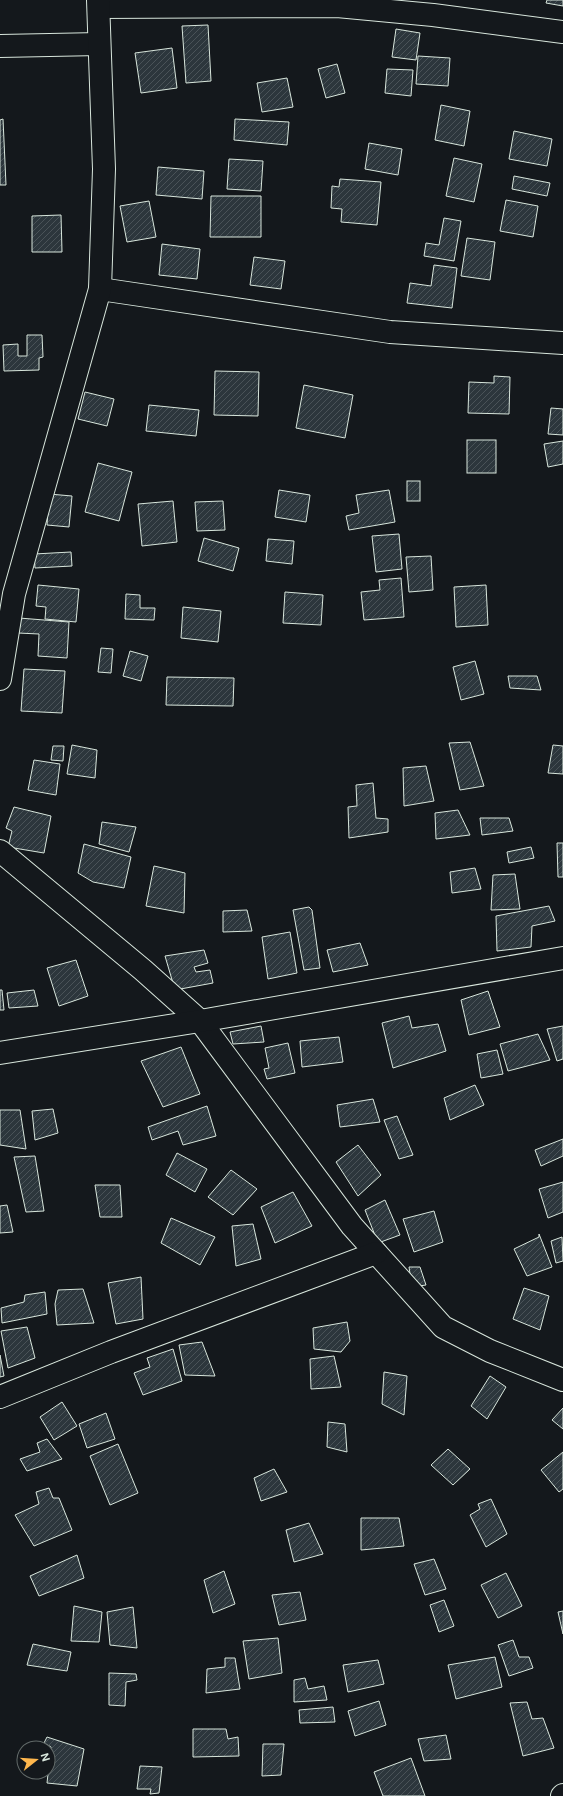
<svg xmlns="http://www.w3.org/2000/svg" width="563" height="1796" font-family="'DM Sans',sans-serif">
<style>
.building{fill:url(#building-hatch);stroke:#d8e6dc}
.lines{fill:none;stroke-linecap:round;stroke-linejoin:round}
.minor-casing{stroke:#d8e6dc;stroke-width:24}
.minor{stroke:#14181c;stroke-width:22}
</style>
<defs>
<pattern id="building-hatch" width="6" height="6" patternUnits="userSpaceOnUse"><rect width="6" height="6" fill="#2c363c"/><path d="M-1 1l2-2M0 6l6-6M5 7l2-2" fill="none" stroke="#4a5358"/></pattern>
</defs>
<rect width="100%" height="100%" fill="#14181c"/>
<!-- building -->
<g class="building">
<path d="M547,0H563V6L546,3Z"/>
<path d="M208,25L211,81L186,83L182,26Z"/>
<path d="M396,29L420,33L416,60L392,57Z"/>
<path d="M172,48L177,88L141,93L135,53Z"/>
<path d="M418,56L450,58L448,86L416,84Z"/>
<path d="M337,64L345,93L326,98L318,69Z"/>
<path d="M387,69L413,70L411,96L385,93Z"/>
<path d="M287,78L293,107L262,112L257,83Z"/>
<path d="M441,105L470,111L464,146L435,140Z"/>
<path d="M3,119L6,185H0V120Z"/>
<path d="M235,119L289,122L287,145L234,140Z"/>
<path d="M514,131L552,139L547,166L509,159Z"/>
<path d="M369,143L402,149L398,175L365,169Z"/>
<path d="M454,158L482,164L474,202L446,196Z"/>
<path d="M229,159L263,161L261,191L227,189Z"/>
<path d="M158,167L204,171L202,199L156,195Z"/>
<path d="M514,176L550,183L547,196L512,189Z"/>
<path d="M340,179L381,182L377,225L341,222L342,209L331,208L332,186L339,187Z"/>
<path d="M211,196H261V237H210Z"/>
<path d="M506,200L538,206L533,237L500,231Z"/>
<path d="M149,201L156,237L127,242L120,206Z"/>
<path d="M61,215L62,252H32V216Z"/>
<path d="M444,218L461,221L454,261L424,256L426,243L439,245Z"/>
<path d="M467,238L495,242L490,280L461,276Z"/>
<path d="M162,244L200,249L197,279L159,275Z"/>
<path d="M254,257L285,261L281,289L250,285Z"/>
<path d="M434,265L457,268L452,308L407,303L410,283L431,286Z"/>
<path d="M27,335H42L43,357L39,358V370L4,371L3,345L18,344V356H27Z"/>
<path d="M215,371L259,372L258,416L214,415Z"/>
<path d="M494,376L510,377L509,414L468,413L469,382L494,383Z"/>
<path d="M304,385L353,395L345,438L296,428Z"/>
<path d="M85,392L114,399L107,426L78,419Z"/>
<path d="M149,405L199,410L196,436L146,431Z"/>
<path d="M551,408L563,409V435L548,434Z"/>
<rect x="467" y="440" width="29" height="33"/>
<path d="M563,441V464L548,467L544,444Z"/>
<path d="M98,463L132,472L119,521L85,512Z"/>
<rect x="407" y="481" width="13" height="20"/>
<path d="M279,490L310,495L306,522L275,517Z"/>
<path d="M389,490L395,522L349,530L346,516L359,513L356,495Z"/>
<path d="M49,494L72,496L69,527L47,525Z"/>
<path d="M173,501L177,542L142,546L138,504Z"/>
<path d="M223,501L225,530L197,531L195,502Z"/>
<path d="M399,534L402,569L376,572L372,536Z"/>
<path d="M204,538L239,548L233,571L198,561Z"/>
<path d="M268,539L294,541L292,564L266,561Z"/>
<path d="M71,552L72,566L35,568L34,554Z"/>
<path d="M431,556L433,590L409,592L406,557Z"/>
<path d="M401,578L404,617L364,620L361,592L380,590L379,580Z"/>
<path d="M38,585L79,589L76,622L45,619L46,607L36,606Z"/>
<path d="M486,585L488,625L456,627L454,587Z"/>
<path d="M285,592L323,595L321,625L283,623Z"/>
<path d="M126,594L140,595V608H155L154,620L125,619Z"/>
<path d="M183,607L221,611L218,642L181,638Z"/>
<path d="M19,618L69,622L67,658L38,656L39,634L18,633Z"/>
<path d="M101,648L113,649L111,673L98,672Z"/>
<path d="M130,651L148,656L141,681L123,676Z"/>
<path d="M475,661L484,694L461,700L453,667Z"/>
<path d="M24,669L65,671L62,713L21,711Z"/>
<path d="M508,676H537L541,690L510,688Z"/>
<path d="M167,677L234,678L233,706L166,705Z"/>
<path d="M470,742L484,786L460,790L449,743Z"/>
<path d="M72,745L97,750L95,778L67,774Z"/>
<path d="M553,745L563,746V774L548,773Z"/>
<path d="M53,746H64L63,761L51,760Z"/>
<path d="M34,760L60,764L56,795L28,790Z"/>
<path d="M426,766L434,801L404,806L403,768Z"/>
<path d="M373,783L376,818L388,819V832L349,838L348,807L357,806L356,785Z"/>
<path d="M14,807L51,816L44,853L8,847L12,831L6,828Z"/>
<path d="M458,810L470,835L436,839L435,813Z"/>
<path d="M480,818H509L513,831L482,835Z"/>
<path d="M102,822L136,827L129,852L99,844Z"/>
<path d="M557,843H563V877H558Z"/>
<path d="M84,844L131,857L124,888L93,882L78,873Z"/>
<path d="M531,847L534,858L509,863L507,852Z"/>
<path d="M154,866L185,873L184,913L146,906Z"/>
<path d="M475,868L481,889L452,893L450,872Z"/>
<path d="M515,874L520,909L491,910L493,875Z"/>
<path d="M549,906L555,921L532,926L531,947L497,951L496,916Z"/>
<path d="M309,907L312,910L320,968L304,970L293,910Z"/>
<path d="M247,910L252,931L223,932V911Z"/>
<path d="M290,932L297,973L268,979L262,937Z"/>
<path d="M360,943L368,965L333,972L327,950Z"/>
<path d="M204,950L208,963L194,967L196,972L210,970L213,983L175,990L165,956Z"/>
<path d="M76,960L88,996L59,1006L47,968Z"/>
<path d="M0,990H2L4,1010H0Z"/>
<path d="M34,990L38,1006L9,1008L7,993Z"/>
<path d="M488,991L500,1027L469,1035L461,1000Z"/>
<path d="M409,1016L412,1028L438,1024L446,1051L393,1068L382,1023Z"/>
<path d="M261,1026L264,1042L233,1044L230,1032Z"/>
<path d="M563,1026V1059L557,1061L547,1029Z"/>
<path d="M538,1034L550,1060L508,1071L500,1044Z"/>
<path d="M339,1037L343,1062L302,1067L300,1041Z"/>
<path d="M288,1043L295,1073L267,1079L264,1069L269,1068L265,1048Z"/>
<path d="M181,1047L200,1094L163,1107L141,1061Z"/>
<path d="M497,1050L503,1074L481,1078L477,1054Z"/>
<path d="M475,1085L484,1105L450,1120L444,1098Z"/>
<path d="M373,1099L380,1122L340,1127L337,1105Z"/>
<path d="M207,1106L216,1136L183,1145L178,1131L152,1140L148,1127Z"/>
<path d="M53,1109L58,1133L35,1140L32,1111Z"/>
<path d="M0,1110H20L26,1149L0,1145Z"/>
<path d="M397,1116L413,1155L399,1159L384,1120Z"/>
<path d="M563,1139V1156L541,1166L535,1150Z"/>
<path d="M358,1145L381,1175L358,1196L336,1162Z"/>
<path d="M177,1153L207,1169L195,1192L166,1175Z"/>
<path d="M35,1156L44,1211L26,1212L14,1157Z"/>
<path d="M231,1170L257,1189L233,1215L208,1197Z"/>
<path d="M563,1182V1212L548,1218L539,1189Z"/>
<path d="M95,1185H120L122,1217H100Z"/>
<path d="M293,1192L312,1226L275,1243L261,1207Z"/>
<path d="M385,1200L400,1235L378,1243L365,1210Z"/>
<path d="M7,1205L13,1232L0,1233V1206Z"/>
<path d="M434,1211L443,1242L414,1252L403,1219Z"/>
<path d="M171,1218L215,1237L200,1265L161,1243Z"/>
<path d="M253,1224L261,1259L236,1266L232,1226Z"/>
<path d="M539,1234L552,1267L527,1276L514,1249L539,1237Z"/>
<path d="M562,1237L563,1261L556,1263L551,1241Z"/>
<path d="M409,1267H420L426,1285L412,1287Z"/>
<path d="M141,1277L143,1319L116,1324L108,1283Z"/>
<path d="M524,1288L549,1296L540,1330L513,1319Z"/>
<path d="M83,1289L94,1323L57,1325L55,1304L58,1290Z"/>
<path d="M45,1292L47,1314L2,1323L1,1308L24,1302L25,1295Z"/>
<path d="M347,1322L350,1341L341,1352L314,1349L313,1328Z"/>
<path d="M27,1327L35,1358L8,1368L1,1331Z"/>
<path d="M202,1342L215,1376L185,1375L179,1345Z"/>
<path d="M173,1349L182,1381L143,1395L134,1373L150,1367L147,1358Z"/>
<path d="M0,1355L4,1376L0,1377Z"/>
<path d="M334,1356L341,1387L311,1389L310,1359Z"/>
<path d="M384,1372L407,1376L404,1415L382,1404Z"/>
<path d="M490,1376L506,1387L487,1419L471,1406Z"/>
<path d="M62,1402L77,1426L54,1440L40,1417Z"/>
<path d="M563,1408V1429L552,1420Z"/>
<path d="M106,1413L115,1439L87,1448L79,1424Z"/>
<path d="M328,1422L345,1424L347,1452L327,1447Z"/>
<path d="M47,1439L62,1459L27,1471L20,1459L40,1452L37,1443Z"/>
<path d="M118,1444L138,1493L110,1505L90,1456Z"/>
<path d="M448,1449L470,1469L453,1485L431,1465Z"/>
<path d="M563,1452V1489L559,1492L541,1470Z"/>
<path d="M274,1469L287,1492L261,1501L254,1478Z"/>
<path d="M49,1488L53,1498H59L72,1530L34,1546L15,1515L39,1504L36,1492Z"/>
<path d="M491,1499L507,1534L486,1547L470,1515L480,1509L478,1504Z"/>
<path d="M361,1518H399L404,1546L361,1550Z"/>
<path d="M309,1523L323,1554L294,1562L286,1530Z"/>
<path d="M77,1555L84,1578L39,1596L30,1576Z"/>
<path d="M434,1559L446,1589L425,1595L414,1564Z"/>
<path d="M224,1571L235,1604L213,1613L204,1580Z"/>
<path d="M506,1573L522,1606L498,1618L481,1585Z"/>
<path d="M300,1592L306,1620L279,1625L272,1595Z"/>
<path d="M444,1600L454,1626L439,1632L430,1605Z"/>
<path d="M74,1606L102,1612L99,1642L71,1641Z"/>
<path d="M133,1607L137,1648L110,1645L107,1612Z"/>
<path d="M563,1611V1634L558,1612Z"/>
<path d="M278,1638L282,1673L249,1679L243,1641Z"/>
<path d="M513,1640L519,1657H529L533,1668L509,1676L498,1645Z"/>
<path d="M33,1644L71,1652L67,1671L27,1665Z"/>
<path d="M495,1657L502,1687L456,1699L448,1665Z"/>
<path d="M225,1658H235L240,1689L206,1693L207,1669L225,1667Z"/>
<path d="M378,1660L384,1684L348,1692L343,1665Z"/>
<path d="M109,1673L136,1674L137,1680L126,1682L125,1706L109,1705Z"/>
<path d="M305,1678L308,1689L324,1686L327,1700L294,1702V1680Z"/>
<path d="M379,1701L386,1725L355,1736L348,1711Z"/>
<path d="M527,1702L532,1719L543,1718L554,1748L523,1756L510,1703Z"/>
<path d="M333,1707L335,1722L300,1723L299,1710Z"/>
<path d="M193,1729H226L228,1739L238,1737L239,1756L193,1757Z"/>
<path d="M446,1735L451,1759L424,1761L418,1739Z"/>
<path d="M47,1737L84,1749L77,1786L47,1783L51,1747L44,1743Z"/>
<path d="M263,1744H284L281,1775L262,1776Z"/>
<path d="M411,1758L425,1796H383L374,1772Z"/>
<path d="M140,1766L162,1767L159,1793L150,1794L151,1789H137Z"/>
</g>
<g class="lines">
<!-- minor casing -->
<g class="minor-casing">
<g id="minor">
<path d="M99,7L337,6L433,15L563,32"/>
<path d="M0,46L99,44"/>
<path d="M100,289L390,332L563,343"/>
<path d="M0,679L14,594L100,289L104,169L98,0"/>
<path d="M0,851L143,970L200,1021L352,1226L443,1327L490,1351L563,1380"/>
<path d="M0,1053L200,1021L563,958"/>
<path d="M0,1397L111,1352L376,1253"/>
<path d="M562,1796L563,1795"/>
</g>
</g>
<!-- minor -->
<use href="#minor" class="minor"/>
</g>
<!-- north arrow -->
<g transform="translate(36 1760) rotate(73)"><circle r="19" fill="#14181c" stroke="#626a69"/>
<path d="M0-3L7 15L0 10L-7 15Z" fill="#ffb74d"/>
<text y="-6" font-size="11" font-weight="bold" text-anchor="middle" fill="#d8e6dc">N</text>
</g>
</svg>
